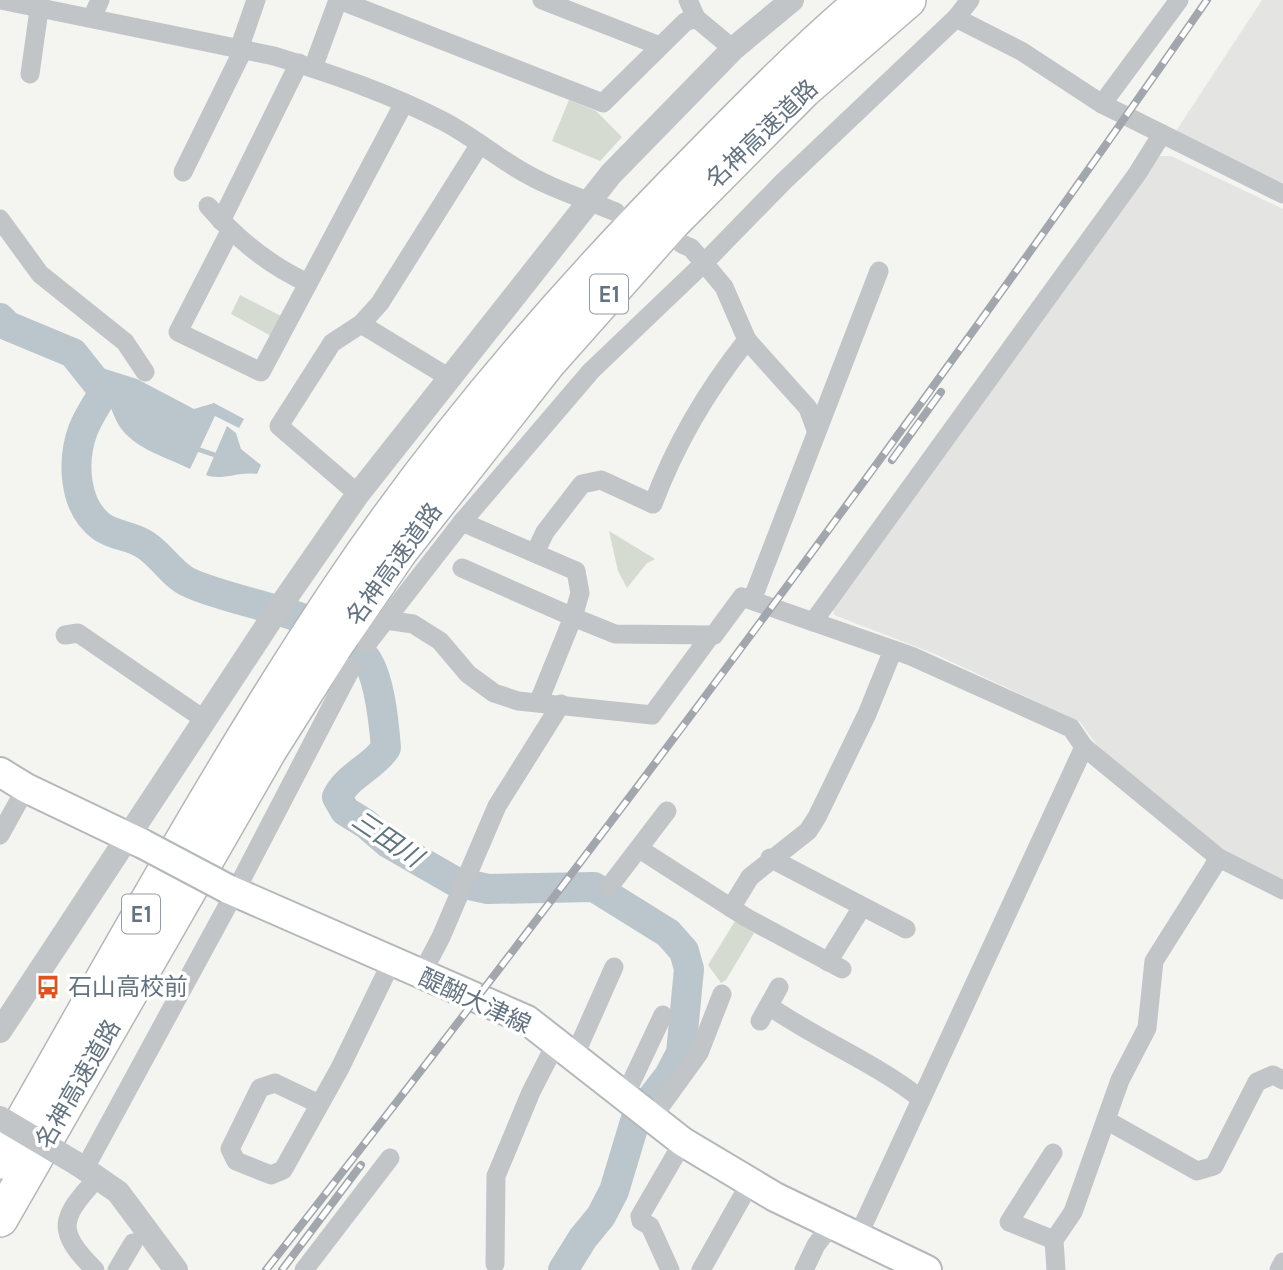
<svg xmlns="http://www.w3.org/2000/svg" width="1283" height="1270" font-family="Karla,'Noto Sans JP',sans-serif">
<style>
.built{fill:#e4e5e3}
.green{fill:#d5dbd1}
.water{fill:#bac6cb}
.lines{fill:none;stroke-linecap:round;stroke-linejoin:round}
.stream{stroke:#bac6cb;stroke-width:5}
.river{stroke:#bac6cb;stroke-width:30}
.secondary-casing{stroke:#b4b8bc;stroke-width:32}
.motorway-casing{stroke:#b4b7ba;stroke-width:38}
.minor{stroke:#c1c5c8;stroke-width:19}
.tertiary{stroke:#c1c5c8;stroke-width:24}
.secondary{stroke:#fff;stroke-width:28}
.motorway{stroke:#fff;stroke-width:35}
.rail-casing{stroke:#a2a7ad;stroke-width:8}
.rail{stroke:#fff;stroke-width:5;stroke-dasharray:16;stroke-linecap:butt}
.secondary-bridge-casing{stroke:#b4b8bc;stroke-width:32;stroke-linecap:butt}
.tertiary-bridge{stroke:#c1c5c8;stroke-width:24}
.secondary-bridge{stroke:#fff;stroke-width:28}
.labels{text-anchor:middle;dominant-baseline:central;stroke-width:7;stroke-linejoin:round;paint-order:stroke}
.shield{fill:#fff;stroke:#929da7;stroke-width:2}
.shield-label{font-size:23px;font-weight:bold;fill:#637381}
.street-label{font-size:24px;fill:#637381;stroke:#fff}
.poi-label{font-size:24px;fill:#637381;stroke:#fff;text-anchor:start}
.water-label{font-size:26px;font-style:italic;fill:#5f767f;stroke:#fff}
</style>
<rect width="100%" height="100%" fill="#f4f4f0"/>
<!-- built -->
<g class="built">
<path d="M1262,0H1283V183L1176,131Z"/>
<path d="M1155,156H1171L1283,209V881L1228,853L1104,755L1080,722L935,654L834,615L833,603Z"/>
</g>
<!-- green -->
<g class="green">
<path d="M569,100L596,111L622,137L600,161L552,141Z"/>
<path d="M240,295L283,317L273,337L231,314Z"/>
<path d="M609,531L655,559L647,563L627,588L618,571Z"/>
<path d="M735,921L754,933L726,980L721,983L708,965Z"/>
</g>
<!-- water -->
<g class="water">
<path d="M99,367L137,379L194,409L214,403L244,419L239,428L215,416L190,469C166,457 128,447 116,420C108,403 107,390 94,376Z"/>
<path d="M227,426L236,433L241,449L261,465L257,474C239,471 222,481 206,475Z"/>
</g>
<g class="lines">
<!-- stream -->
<g class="stream">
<path d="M73,353L101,375"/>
<path d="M194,448L221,457"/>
</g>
<!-- river -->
<path class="river" d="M0,318L8,326L73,353L104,392C97,404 88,417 83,430C72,460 73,506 102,527C113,535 130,536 142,543C160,552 171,575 190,583C241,606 327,612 364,656C380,675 384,724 386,748C372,768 347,776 337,797L345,811L366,824L388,843L456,882L488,889L594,887L668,933L684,951L689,969L681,1053L669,1076L636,1118L614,1191L601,1216L583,1238L563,1270"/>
<!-- secondary casing -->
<g class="secondary-casing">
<g id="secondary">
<path d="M0,772L26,788L143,844"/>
<path d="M228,889L527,1020L683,1142L775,1197L927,1270"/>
</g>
</g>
<!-- motorway casing -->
<g class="motorway-casing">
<g id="motorway">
<path d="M0,1161C110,969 216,773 339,589C444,432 568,290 700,157C753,103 806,49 864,0"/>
<path d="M0,1219L269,750L338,641L400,551L547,364L672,223L804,90L908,0"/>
</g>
</g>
<!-- minor -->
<g class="minor">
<path d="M1,0L274,56C332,74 391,94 445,122C471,136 493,154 518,169C549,188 582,198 616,212"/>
<path d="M339,0L603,103L685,22L696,18"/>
<path d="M542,0L660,46"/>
<path d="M688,0L696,18L733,49"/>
<path d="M92,18L100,0"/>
<path d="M956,18L970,0"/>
<path d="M239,49L256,0"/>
<path d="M313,68L338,0"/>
<path d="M30,74L39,10"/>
<path d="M1102,104L1179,0"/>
<path d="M183,172L243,50"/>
<path d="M208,206C237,239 268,265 308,283"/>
<path d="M0,219L40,274L125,342L145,372"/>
<path d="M221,221L299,63"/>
<path d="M230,231L178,332L261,372L404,103"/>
<path d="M682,244L691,248L704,263L783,182L956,18L1021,51L1102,104L1283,194"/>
<path d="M361,324L448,377"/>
<path d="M816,430L808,408L747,340L724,287L704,263L591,371L462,522L576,571L580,593L573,617L615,634L714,635L742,597L911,656L1071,728L1084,747L1219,858L1283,890"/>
<path d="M358,494L279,426L332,343L361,324L380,303L480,144"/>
<path d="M535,553L545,532L582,484L601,480L653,504C675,445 708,389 747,340"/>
<path d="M462,568L573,617L539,701"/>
<path d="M752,600L879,271"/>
<path d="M386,620L413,624L440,641L468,674L494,693L518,701L652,715L711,635"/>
<path d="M813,622L1137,174L1162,134"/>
<path d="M65,635L78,633L205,720"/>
<path d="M367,644L462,522"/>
<path d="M0,835L26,788"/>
<path d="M641,850L747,918L842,969"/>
<path d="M770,858L906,929"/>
<path d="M609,887L667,811"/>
<path d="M731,908L750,877L808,831L817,817L867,714L893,650"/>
<path d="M828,962L862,907"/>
<path d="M421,975L441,937L497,806L561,704"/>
<path d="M769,1006C818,1040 874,1062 921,1099"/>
<path d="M760,1021L779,987"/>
<path d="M574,1057L614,967"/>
<path d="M620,1095L630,1085L663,1015"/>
<path d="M319,1104L275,1083L260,1088L230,1149L236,1161L271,1175L283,1170L340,1068L391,963"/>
<path d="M652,1118L699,1053L722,994"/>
<path d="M1106,1120L1197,1171L1214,1166L1257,1082L1273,1075L1283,1080"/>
<path d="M1053,1153L1009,1222L1054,1240"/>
<path d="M85,1168L235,892L352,667"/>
<path d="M858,1236L1084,747"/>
<path d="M495,1264L496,1176L531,1092L556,1043"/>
<path d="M95,1270C54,1229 61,1218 98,1177"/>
<path d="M117,1270L133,1243"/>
<path d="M304,1270L390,1158"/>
<path d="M670,1270L650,1226L641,1221L640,1216L683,1142"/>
<path d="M701,1270L750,1183"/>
<path d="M804,1270L816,1245L832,1224"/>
<path d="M1056,1270L1054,1240L1073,1212L1120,1080L1147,1028L1154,961L1219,858"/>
<path d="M1279,1270L1283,1262"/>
</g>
<!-- tertiary -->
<g class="tertiary">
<path d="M0,1031L272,618L358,494L611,174L733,49L792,0"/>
<path d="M79,1165L118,1192L176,1270"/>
</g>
<!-- secondary -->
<use href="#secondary" class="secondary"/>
<!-- motorway -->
<use href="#motorway" class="motorway"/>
<!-- rail casing -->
<g class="rail-casing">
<g id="rail">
<path d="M892,460L941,392"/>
<path d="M266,1270C591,855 907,433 1207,0"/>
<path d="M282,1270L361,1165"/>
</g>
</g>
<!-- rail -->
<use href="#rail" class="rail"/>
<!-- secondary-bridge casing -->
<g class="secondary-bridge-casing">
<path id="secondary-bridge" d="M143,844L228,889"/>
</g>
<!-- tertiary-bridge -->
<path class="tertiary-bridge" d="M0,1118L79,1165"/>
<!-- secondary-bridge -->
<use href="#secondary-bridge" class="secondary-bridge"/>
</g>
<!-- icons -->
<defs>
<g id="bus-bare" transform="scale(1.89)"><path d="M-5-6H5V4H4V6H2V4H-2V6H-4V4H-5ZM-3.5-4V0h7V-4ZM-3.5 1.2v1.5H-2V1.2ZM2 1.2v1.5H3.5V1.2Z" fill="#e25122" stroke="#fff" stroke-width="2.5" paint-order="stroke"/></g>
</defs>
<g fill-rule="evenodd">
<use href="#bus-bare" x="48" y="987"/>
</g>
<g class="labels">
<!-- shield labels -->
<g class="shield">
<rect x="590" y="274.5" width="38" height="39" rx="5"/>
<rect x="122" y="894.5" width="38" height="39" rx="5"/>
</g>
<g class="shield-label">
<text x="609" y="294">E1</text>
<text x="141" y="914">E1</text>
</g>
<!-- street labels -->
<g class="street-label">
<text transform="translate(762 134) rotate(-44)">名神高速道路</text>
<text transform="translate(394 564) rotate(-54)">名神高速道路</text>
<text transform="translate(475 1001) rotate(25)">醍醐大津線</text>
<text transform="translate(78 1084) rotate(-60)">名神高速道路</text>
</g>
<!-- poi labels -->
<g class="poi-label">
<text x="68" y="987">石山高校前</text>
</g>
<!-- water labels -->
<g class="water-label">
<text transform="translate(387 839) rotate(34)">三田川</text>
</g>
</g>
</svg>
